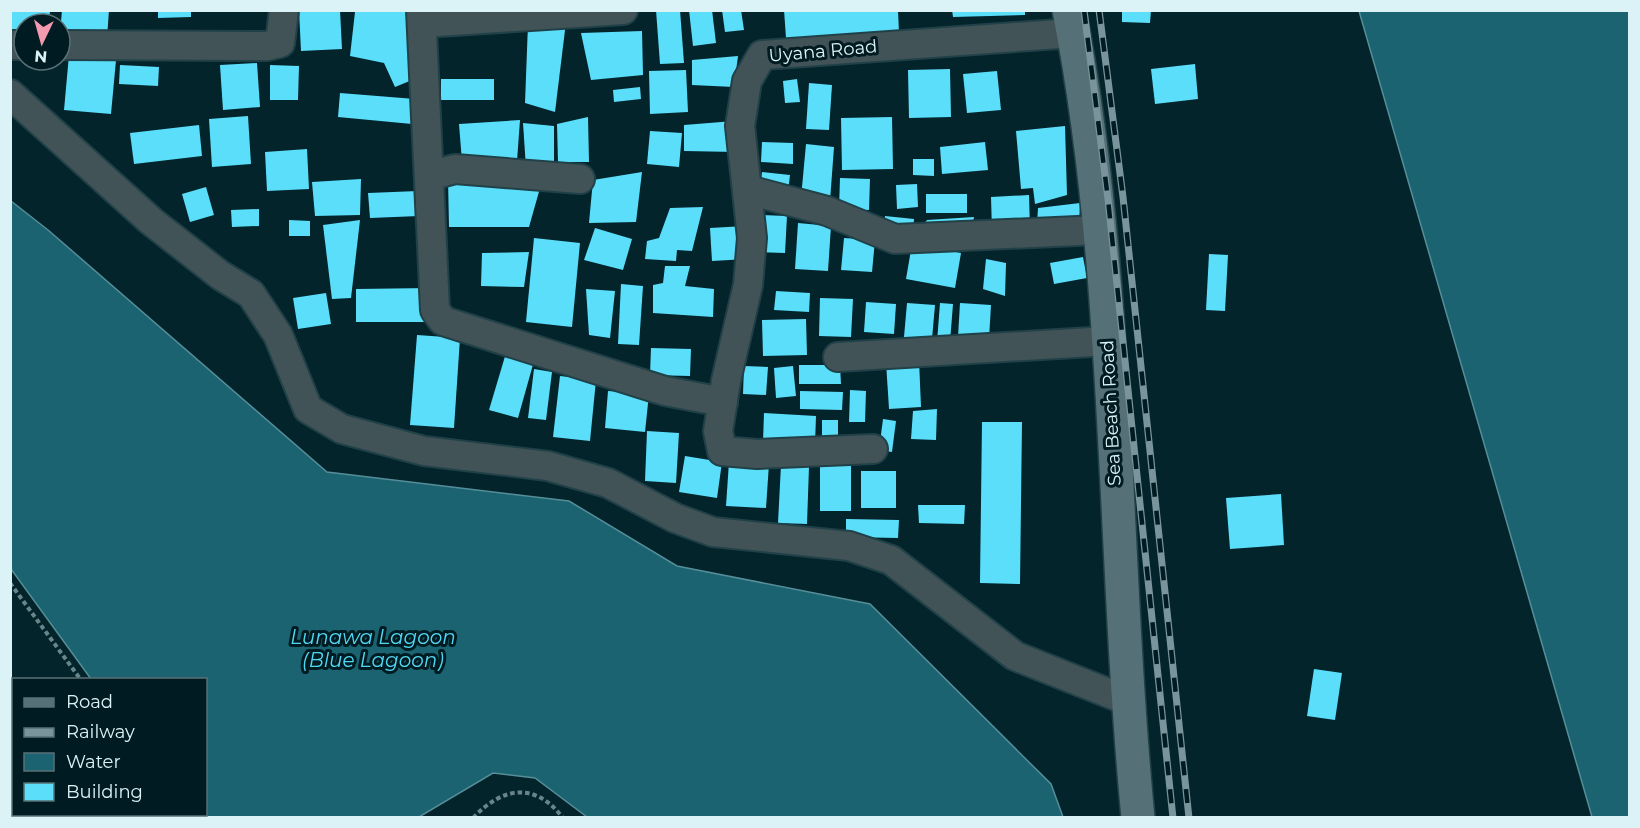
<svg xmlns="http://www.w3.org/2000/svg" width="1640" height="828" font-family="Montserrat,sans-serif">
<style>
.water{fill:#1b6371;stroke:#558e99;stroke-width:1.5}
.building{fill:#5adefa}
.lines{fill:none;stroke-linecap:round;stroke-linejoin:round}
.street-casing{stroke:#214148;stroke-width:32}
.secondary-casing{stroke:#214148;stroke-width:36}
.path{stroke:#68858b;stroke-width:4;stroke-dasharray:4.5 3;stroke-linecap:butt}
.street{stroke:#425357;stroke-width:28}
.secondary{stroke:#557077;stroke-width:33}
.rail-casing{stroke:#79949a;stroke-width:7}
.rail{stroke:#001b21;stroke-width:4.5;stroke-dasharray:14;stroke-linecap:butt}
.labels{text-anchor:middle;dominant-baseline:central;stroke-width:6;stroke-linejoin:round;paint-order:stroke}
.street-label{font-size:18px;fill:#dbf2f7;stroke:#001b21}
.water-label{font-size:20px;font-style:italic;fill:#52d7f3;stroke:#001b21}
</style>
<rect width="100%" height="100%" fill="#03242b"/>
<!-- water -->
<g class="water">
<path d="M1359,11H1629V817H1592Z"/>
<path d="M11,201L48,230L327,472L569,501L677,566L870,604L1051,784L1063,817H587L535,778L493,773L419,817H191L189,815L206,814V680L91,679L11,569Z"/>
</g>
<!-- building -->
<g class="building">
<path d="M10,10H50L49,24H24V34L10,33Z"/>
<path d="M62,10H109L107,38L60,34Z"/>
<path d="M158,10H191V17L158,18Z"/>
<path d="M299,10H340L342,49L301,51Z"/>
<path d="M410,10L417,78L395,87L384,63L350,56L355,12Z"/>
<path d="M656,10H680L684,63L660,64Z"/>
<path d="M689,10H712L716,43L693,46Z"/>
<path d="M722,10H741L744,30L725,32Z"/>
<path d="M784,10H898L899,33L786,38Z"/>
<path d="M952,10H1025V15L953,17Z"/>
<path d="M1122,10H1151L1150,23L1122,22Z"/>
<path d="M566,22L555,112L525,103L528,24Z"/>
<path d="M642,31L643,75L591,80L581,33Z"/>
<path d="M69,55L116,60L111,114L64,110Z"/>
<path d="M738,56L734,87L692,85V60Z"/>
<path d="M257,63L260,107L223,110L220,65Z"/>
<path d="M1195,64L1198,99L1155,104L1151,69Z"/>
<path d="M120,65L159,67L158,86L119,84Z"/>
<path d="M270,65L299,66L298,100H270Z"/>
<path d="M950,69L951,117L909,118L908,70Z"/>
<path d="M686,70L688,112L650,114L649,71Z"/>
<path d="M997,71L1001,110L967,113L963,74Z"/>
<rect x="441" y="79" width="53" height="21"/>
<path d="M797,79L800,102L785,103L783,81Z"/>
<path d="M809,83L832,85L829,130L806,129Z"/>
<path d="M640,87L641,99L614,102L613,90Z"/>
<path d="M340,93L415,99L412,124L338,117Z"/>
<path d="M248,116L251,164L212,167L209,119Z"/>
<path d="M588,117L589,162H558L557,124Z"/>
<path d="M892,117L893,169L842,170L841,118Z"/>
<path d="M520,120L517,161L462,162L459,124Z"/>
<path d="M734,121L736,152L684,151V125Z"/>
<path d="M523,123L554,126V163L526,168Z"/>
<path d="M199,125L202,156L134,164L130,133Z"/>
<path d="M1065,126L1067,195L1035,204L1033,188L1021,189L1016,131Z"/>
<path d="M650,131L682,133L679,167L647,164Z"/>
<path d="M762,142L793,143V164L761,162Z"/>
<path d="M985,142L988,170L942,174L940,147Z"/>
<path d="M806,144L834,147L830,201L801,198Z"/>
<path d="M307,149L309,189L267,191L265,152Z"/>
<path d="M913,159H934V176L913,175Z"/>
<path d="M642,172L636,222L589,223L593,180Z"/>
<path d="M762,172L790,175L788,192L760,188Z"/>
<path d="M840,178L870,179L869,210L839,209Z"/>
<path d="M361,179L360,215L315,216L312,182Z"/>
<path d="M448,179L542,181L529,227H449Z"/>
<path d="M917,184L918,207L897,209L896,185Z"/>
<path d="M206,187L214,215L190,222L182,194Z"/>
<path d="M418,191L419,216L370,218L368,193Z"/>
<rect x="926" y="194" width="41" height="19"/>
<path d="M1029,195L1030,230L992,231L991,197Z"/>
<path d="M1080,203L1079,226L1037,225L1038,208Z"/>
<path d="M703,207L692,251L677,250L676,261L645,259L647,241L659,238L670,208Z"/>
<path d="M259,209V226L232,227L231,210Z"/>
<path d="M760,215L787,216L785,253L758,252Z"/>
<path d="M885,216L914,219L913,233L883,231Z"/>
<path d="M974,217L971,235L919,231L927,220Z"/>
<path d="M289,220L310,221V236H289Z"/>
<path d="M360,220L351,298L332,299L323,225Z"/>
<path d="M798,223L831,226L828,271L795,269Z"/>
<path d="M745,226L747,259L712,261L710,228Z"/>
<path d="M595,228L632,239L623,270L584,260Z"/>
<path d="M534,238L580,243L572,327L526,322Z"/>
<path d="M844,238L875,240L872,272L841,270Z"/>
<path d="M912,244L961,253L955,288L906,279Z"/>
<path d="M529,252L524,287L481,286L482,253Z"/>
<path d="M1209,254L1228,255L1225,311L1206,310Z"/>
<path d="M1083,257L1087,278L1054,284L1050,263Z"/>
<path d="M986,259L1006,263L1005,296L983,289Z"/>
<path d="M665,266H690L685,286L714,289L713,317L653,313V285L663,283Z"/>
<path d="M621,284L643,286L639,345L618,344Z"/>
<path d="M430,288V322H356V289Z"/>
<path d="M586,289L615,291L610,338L589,335Z"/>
<path d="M776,291L810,293L809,312L774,310Z"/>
<path d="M326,293L331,324L298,329L293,298Z"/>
<path d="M820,298L853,299L851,337L819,336Z"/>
<path d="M866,302L896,304L894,334L864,332Z"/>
<path d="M907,303L935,305L932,339L904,337Z"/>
<path d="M940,303L953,304L950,342H937Z"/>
<path d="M960,303L991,305L989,339L958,337Z"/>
<path d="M806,319L807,355L763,356L762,320Z"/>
<path d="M417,335L460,338L454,428L410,425Z"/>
<path d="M651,348L691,349L690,376L650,375Z"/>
<path d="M506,353L534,361L518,418L489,410Z"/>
<path d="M919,360L921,407L889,409L886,362Z"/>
<path d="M799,365H840L841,384H799Z"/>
<path d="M744,366L768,367L766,395L743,394Z"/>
<path d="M793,366L796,396L776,398L774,368Z"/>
<path d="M534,369L552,372L546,420L528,418Z"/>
<path d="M560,376L596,380L590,441L553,437Z"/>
<path d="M850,390L866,391L865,422H849Z"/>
<path d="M608,391L649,394L645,432L605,428Z"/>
<path d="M800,391L843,392L842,410L800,409Z"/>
<path d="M937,409L936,440L911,439L913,411Z"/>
<path d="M764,413L816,416L815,444L763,442Z"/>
<path d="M883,419L896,421L892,452L879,450Z"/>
<path d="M822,420H838V442L822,441Z"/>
<path d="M982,422H1022L1020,584L980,583Z"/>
<path d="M647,431L679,433L676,483L645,481Z"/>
<path d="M685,456L722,462L717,498L679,492Z"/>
<path d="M729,462L769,464L766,508L726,506Z"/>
<path d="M781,465L809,467L807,524L778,523Z"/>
<rect x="820" y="465" width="31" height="46"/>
<rect x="861" y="471" width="35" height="37"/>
<path d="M1281,494L1284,545L1230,549L1226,498Z"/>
<path d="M918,505H965L964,524L919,523Z"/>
<path d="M846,519L899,520L898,538L846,537Z"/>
<path d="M1314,669L1342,673L1335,720L1307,716Z"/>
<path d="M10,700L14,706V738L10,740Z"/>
</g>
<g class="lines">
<!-- street casing -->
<g class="street-casing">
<g id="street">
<path d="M421,10L435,310L443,321L665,391L723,402"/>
<path d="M423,23L623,10"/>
<path d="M10,45H24"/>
<path d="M60,45L267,46L280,43L284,10"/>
<path d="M10,94L151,221L220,275L251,294L278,335L308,409L342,429L424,451L548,466L608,483L675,518L713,532L849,546L891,560L1015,656L1126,700"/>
<path d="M429,176L455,169L580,179"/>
<path d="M748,190L827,211L895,239L1100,230"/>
<path d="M838,357L1108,341"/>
<path d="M873,449L757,454L722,451L718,431L726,381L748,285L752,238L740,126L747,81L762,55L1073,33"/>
</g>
</g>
<!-- secondary casing -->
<g class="secondary-casing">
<path id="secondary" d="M1069,10C1121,276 1112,549 1138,818"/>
</g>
<!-- path -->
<g class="path">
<path d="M10,583L81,680"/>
<path d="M166,814L169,818"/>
<path d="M473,818C502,787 535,781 563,818"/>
</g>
<!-- street -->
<use href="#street" class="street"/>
<!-- secondary -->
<use href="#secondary" class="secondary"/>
<!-- rail casing -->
<g class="rail-casing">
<g id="rail">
<path d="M1084,10L1108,199L1173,818"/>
<path d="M1099,10L1123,197L1189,818"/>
</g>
</g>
<!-- rail -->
<use href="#rail" class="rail"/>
</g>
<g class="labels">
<!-- street labels -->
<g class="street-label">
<text transform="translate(823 51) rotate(-5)">Uyana Road</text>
<text transform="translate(1111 413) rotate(-93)">Sea Beach Road</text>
</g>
<!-- water labels -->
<g class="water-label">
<text x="373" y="637">Lunawa Lagoon<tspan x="373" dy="23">(Blue Lagoon)</tspan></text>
</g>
</g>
<!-- border -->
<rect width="1640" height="828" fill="none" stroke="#dbf2f7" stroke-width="24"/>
<!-- legend -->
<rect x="12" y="678" width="195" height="138" fill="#001b21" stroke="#587177" stroke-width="1.5"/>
<rect x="24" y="698" width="30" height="9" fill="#557077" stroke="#587177" stroke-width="1.5"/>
<text x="66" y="708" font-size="18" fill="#dbf2f7">Road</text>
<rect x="24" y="728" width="30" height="9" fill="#79949a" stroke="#587177" stroke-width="1.5"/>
<text x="66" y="738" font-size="18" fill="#dbf2f7">Railway</text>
<rect x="24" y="753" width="30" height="18" fill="#1b6371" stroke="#587177" stroke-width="1.5"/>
<text x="66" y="768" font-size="18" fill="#dbf2f7">Water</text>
<rect x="24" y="783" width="30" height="18" fill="#5adefa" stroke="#587177" stroke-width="1.5"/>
<text x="66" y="798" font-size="18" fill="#dbf2f7">Building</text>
<!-- north arrow -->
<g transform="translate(42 42) rotate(185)"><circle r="28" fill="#001b21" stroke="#587177" stroke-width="1.5"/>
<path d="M0-4.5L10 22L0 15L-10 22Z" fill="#f29aaf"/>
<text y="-9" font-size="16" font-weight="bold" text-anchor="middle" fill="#dbf2f7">N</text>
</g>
</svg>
